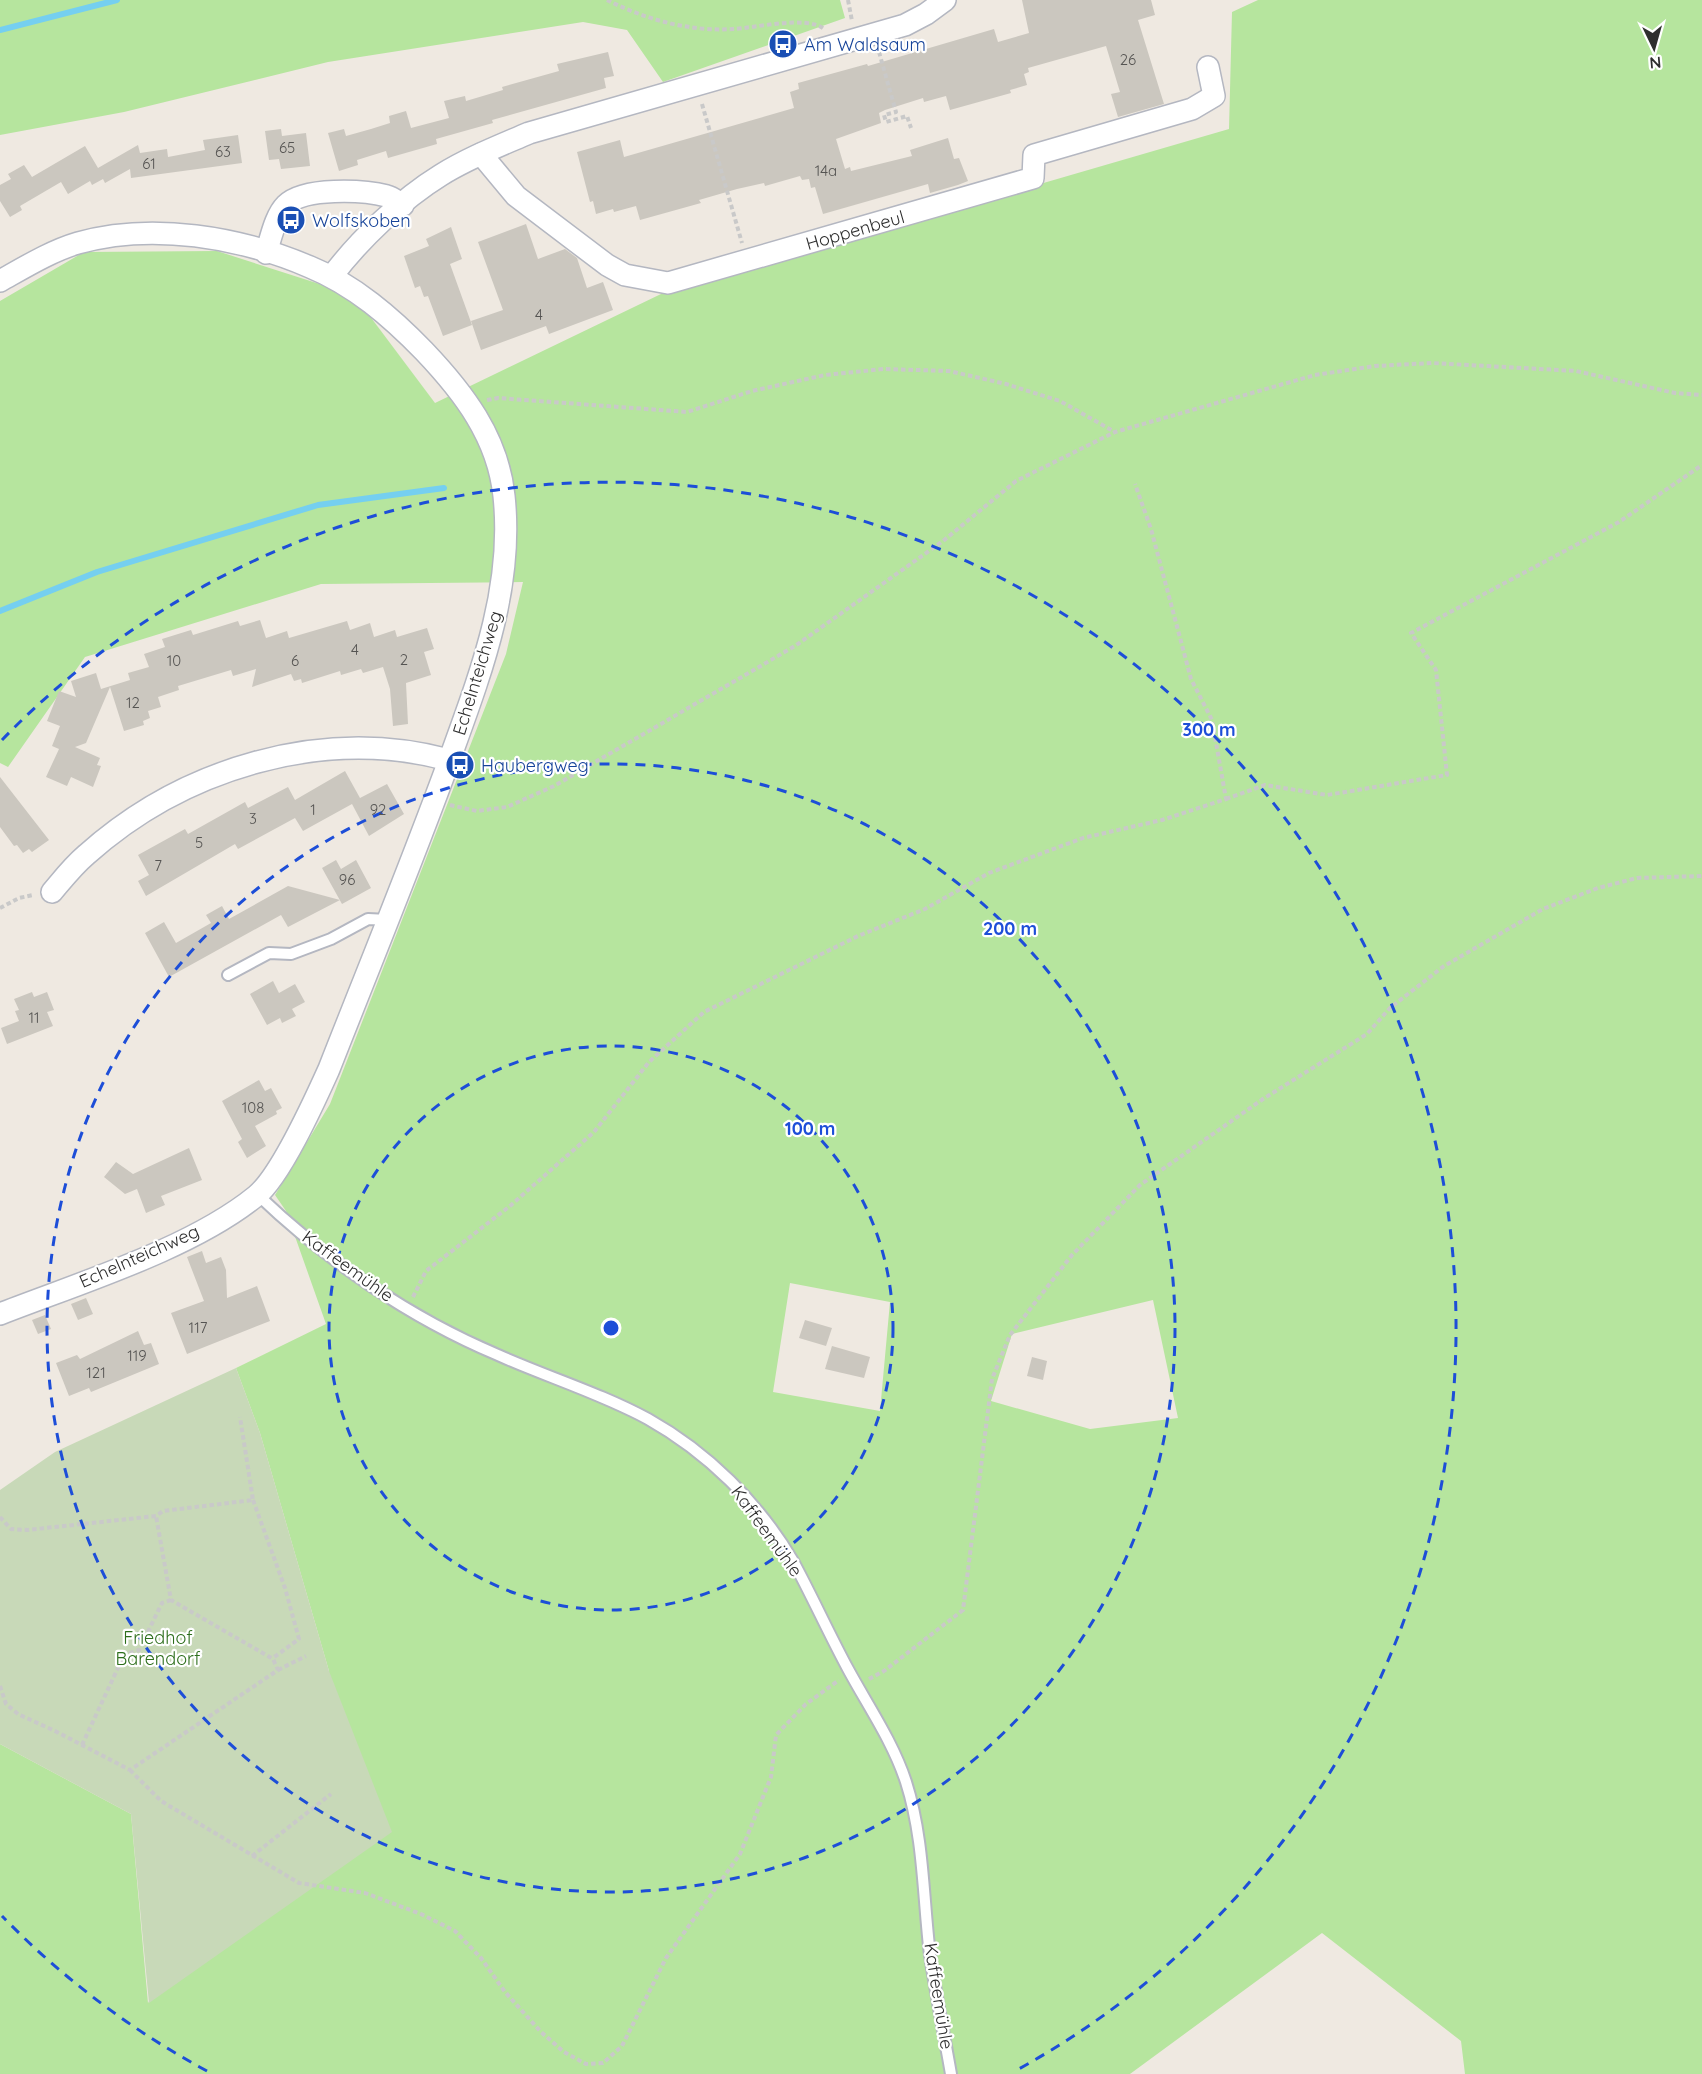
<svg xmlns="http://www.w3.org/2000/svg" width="1702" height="2074" font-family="Quicksand,sans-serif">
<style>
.green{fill:#b6e59e;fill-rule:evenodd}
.cemetery{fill:#c8d9b8}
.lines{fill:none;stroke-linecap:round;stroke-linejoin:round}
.stream{stroke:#75cff0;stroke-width:6}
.building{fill:#cbc7bf}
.lane-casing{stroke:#b4b7c1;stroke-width:14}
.street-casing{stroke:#b4b7c1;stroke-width:24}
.path{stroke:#c9c9c9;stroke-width:4;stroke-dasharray:4.5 3;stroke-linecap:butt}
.lane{stroke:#fff;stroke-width:10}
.street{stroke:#fff;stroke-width:21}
.ring{fill:none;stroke:#1d4ed8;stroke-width:3;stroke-dasharray:10 8}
.labels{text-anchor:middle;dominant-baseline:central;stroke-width:4.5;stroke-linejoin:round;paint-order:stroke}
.number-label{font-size:15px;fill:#555452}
.transit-label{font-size:18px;fill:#164399;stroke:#fff;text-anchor:start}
.street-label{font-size:18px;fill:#2e2e2e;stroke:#fff}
.park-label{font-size:18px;fill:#2c6e1b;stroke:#fff}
.centre{fill:#1d4ed8;stroke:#fff;stroke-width:3}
.ring-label{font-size:18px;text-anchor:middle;font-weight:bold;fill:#1d4ed8;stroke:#fff;stroke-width:4.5;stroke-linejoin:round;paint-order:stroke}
</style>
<rect width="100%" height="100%" fill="#efe9e1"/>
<!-- green -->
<g class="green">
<path d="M0,0H840L845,18L663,82L627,30L583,22L328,62L124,112L0,135Z"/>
<path d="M1258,0H1702V2074H1465L1461,2041L1322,1933L1130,2074H0V1744L131,1814L148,2003L329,1671L260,1433L236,1368L326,1324L286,1211L275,1195L330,1104L506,654L523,582L321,584L85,657L8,767L0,763V301L84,252L217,251L354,295L435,403L661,294L1229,129L1232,12ZM790,1283L890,1302L880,1411L773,1392ZM1153,1300L1178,1418L1090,1429L991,1401L1012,1334Z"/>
</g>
<!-- cemetery -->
<path class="cemetery" d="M236,1368L260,1433L329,1671L392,1832L149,2003L131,1814L0,1744V1490L55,1452Z"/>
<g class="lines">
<!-- stream -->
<g class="stream">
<path d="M0,30L117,0"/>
<path d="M0,611L97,572L318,505L444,488"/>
</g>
</g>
<!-- building -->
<g class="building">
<path d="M1022,0H1151L1155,15L1138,20L1164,104L1118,117L1111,94L1120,92L1106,46L1028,68L1029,72L1024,74L1027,85L1010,90L1011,93L950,110L946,96L924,102L923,98L885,110L879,113L881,123L836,139L845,169L850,167L851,171L912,156L910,150L948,138L954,159L959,158L968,181L958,185L930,193L928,184L823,214L815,187L811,188L809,179L802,180L800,176L765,186L764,183L737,189L699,200L701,203L640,220L636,206L614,212L613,209L596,214L593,201L590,202L577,152L620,140L624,157L794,108L790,92L799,89L798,83L867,64L868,66L994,29L998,42L1029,33Z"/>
<path d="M608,52L614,76L604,78L606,88L492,120L493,123L436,139L437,144L388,158L386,151L357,160L358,165L339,171L328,133L344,129L346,136L371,129L390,123L389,116L406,111L411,128L449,118L444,101L465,96L466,101L503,90L502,87L559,71L557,64Z"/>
<path d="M281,129L282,136L306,133L310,166L281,169L279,159L269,160L265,131Z"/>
<path d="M238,135L242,163L131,178L130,169L105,183L103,179L92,185L90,181L68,194L61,182L20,206L22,210L10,217L0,201V185L11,179L8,174L24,165L32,177L85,146L98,168L138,145L140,153L167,149L168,157L205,150L203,140Z"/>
<path d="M526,224L538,259L565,249L577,258L587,288L603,282L613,310L549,334L546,326L481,350L471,321L503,310L478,242Z"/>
<path d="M451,227L462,259L450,264L472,325L443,336L428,296L424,297L420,286L415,288L404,256L429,246L426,239Z"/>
<path d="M260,620L266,638L287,631L289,638L347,621L350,630L370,623L374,637L395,630L397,637L427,628L434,649L424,652L431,675L406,683L408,724L393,726L390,689L383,667L363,673L361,669L341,675L340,671L302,683L301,679L294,681L291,674L252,687L256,669L233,676L231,670L178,686L179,690L158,697L161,707L148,711L150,718L143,721L144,725L124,731L110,687L86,743L75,747L100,758L97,765L101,766L93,787L71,777L67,786L46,777L59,749L52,746L60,726L47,721L59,691L76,697L71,681L96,673L101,689L130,680L128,673L149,667L144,654L165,647L162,639L191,630L193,635L238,621L240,626Z"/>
<path d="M345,771L360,798L387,784L404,814L369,836L352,804L303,831L295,818L238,849L235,844L146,896L138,881L149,875L138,855L185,829L188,834L245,802L248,808L288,787L295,800Z"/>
<path d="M0,777L49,840L32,852L29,849L23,853L17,845L14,846L0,827Z"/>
<path d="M336,860L341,869L356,860L371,888L342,904L322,868Z"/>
<path d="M288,886L340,900L288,927L281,915L169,977L145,933L164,922L176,943L211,923L206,915L222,906L229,919Z"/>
<path d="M273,981L279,993L295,984L305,1002L292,1009L296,1016L282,1023L280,1018L267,1025L250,994Z"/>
<path d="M32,992L34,997L47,992L54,1010L47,1012L53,1026L7,1044L1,1028L19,1021L15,1011L19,1010L14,999Z"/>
<path d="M259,1080L265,1091L271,1088L282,1108L276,1111L277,1114L255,1126L266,1146L247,1158L238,1142L242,1139L222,1101Z"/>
<path d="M189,1148L202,1180L161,1196L165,1205L146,1213L137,1189L125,1194L104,1177L116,1162L133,1174Z"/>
<path d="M202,1251L206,1263L221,1257L226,1270L227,1298L257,1286L270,1321L187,1354L171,1313L204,1301L187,1257Z"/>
<path d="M86,1298L93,1314L78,1320L71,1304Z"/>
<path d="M45,1315L51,1329L38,1334L32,1320Z"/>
<path d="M805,1320L832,1328L826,1346L799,1338Z"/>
<path d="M138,1331L144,1345L151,1343L159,1364L91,1392L89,1388L69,1396L56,1363L77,1355L80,1359Z"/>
<path d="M832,1346L870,1357L864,1378L825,1369Z"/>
<path d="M1032,1357L1047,1361L1043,1380L1027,1376Z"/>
</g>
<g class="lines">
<!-- lane casing -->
<g class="lane-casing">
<g id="lane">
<path d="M228,975L269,953L291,954L331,939L368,919L388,920"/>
<path d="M258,1195C327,1261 410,1318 498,1355C547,1377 600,1393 648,1419C707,1452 759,1503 793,1561C812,1596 829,1634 848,1669C868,1706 893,1742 906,1782C924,1838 923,1898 930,1955C936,1995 944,2034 951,2074"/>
</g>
</g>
<!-- street casing -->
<g class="street-casing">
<g id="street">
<path d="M481,154L516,196L607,265L625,275L668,283L1033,178L1034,155L1192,109L1214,96L1208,67"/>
<path d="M266,253C271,238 275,216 286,205C304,187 363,190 387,196C392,197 398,202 403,205"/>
<path d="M332,276C359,240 402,199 441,175C468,158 499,146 529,133L905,25L926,14L945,0"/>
<path d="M0,281C25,267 51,251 78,243C152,222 240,237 310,267C354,285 391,317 424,351C463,392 498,437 504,496C514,589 480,675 449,761C411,865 369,967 329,1069C315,1100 281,1176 256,1196C191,1249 79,1283 0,1314"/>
<path d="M52,892C63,879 73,866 86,855C183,768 323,726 449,760"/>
</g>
</g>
<!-- path -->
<g class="path">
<path d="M607,0C645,19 689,32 733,29C755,28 807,15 824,29"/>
<path d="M848,0L852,21"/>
<path d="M879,52L896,112L884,115L886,122L907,116L911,128"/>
<path d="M702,104L742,243"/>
<path d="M487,400L498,398L687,412L752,391L825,375L884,369L949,371L1006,384L1060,401L1115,432"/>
<path d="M1226,799L1265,785L1327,795L1447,775L1436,670L1411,633L1619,522L1702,465"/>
<path d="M450,805L477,811L507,807L554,786L795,646L943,541L1016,481L1115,432L1315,375L1375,366L1432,363L1576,371L1675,393L1702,395"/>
<path d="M0,908L19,898L33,895"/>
<path d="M413,1297L426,1271L510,1206L594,1132L649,1062L704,1012L858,936L925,909L989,873L1083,838L1162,820L1226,799L1212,720L1191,679L1151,529L1135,484"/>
<path d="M253,1500L285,1588L299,1639L273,1658"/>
<path d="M0,1517L11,1529L27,1530L156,1516L163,1511L253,1500L240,1417"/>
<path d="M278,1670L306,1656"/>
<path d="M869,1679L884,1671L963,1610L992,1379L1010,1335L1072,1255L1140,1185L1263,1099L1367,1034L1390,1008L1444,966L1543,909L1598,888L1637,878L1702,876"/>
<path d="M0,1686L6,1704L18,1714L57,1732L130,1770L278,1670L273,1659L171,1600L156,1516"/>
<path d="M82,1745L124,1655L139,1650L162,1603L171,1600"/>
<path d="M130,1770L161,1801L299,1883L365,1893L421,1914L455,1931L481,1958L505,1992L541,2032L564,2052L586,2064L603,2063L622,2046L666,1958L740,1854L771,1777L776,1735L806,1704L839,1680"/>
<path d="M252,1856L331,1794"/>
</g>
<!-- lane -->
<use href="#lane" class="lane"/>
<!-- street -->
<use href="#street" class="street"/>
</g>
<!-- distance rings -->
<g class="ring">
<circle cx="611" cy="1328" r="282"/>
<circle cx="611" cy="1328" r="564"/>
<path d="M207 2071A846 846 0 0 1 2 1916M2 740A846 846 0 1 1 1015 2071"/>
</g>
<!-- icons -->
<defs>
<g id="bus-disc" transform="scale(1.5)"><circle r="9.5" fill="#1a4fb4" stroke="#fff"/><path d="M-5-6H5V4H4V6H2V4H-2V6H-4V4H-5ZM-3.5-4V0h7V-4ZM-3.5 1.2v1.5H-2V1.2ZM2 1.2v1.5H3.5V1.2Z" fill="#fff"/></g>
</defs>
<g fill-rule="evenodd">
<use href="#bus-disc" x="783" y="44"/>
<use href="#bus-disc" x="291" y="220"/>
<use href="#bus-disc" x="460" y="765"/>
</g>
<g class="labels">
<!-- number labels -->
<g class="number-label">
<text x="1128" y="59">26</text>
<text x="287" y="147">65</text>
<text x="223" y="151">63</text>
<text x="149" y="163">61</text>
<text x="826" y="170">14a</text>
<text x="539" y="314">4</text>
<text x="355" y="649">4</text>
<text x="404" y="659">2</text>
<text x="174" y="660">10</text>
<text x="295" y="660">6</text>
<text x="133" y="702">12</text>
<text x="313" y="809">1</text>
<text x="378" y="809">92</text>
<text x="253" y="818">3</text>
<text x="199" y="842">5</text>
<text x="158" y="865">7</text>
<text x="347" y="879">96</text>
<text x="34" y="1017">11</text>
<text x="253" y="1107">108</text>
<text x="198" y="1327">117</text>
<text x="137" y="1355">119</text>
<text x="96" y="1372">121</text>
</g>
<!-- transit labels -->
<g class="transit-label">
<text x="804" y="44">Am Waldsaum</text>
<text x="312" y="220">Wolfskoben</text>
<text x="481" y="765">Haubergweg</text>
</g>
<!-- street labels -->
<g class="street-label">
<text transform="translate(855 230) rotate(-16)">Hoppenbeul</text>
<text transform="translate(477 673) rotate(-73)">Echelnteichweg</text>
<text transform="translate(139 1256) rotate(-24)">Echelnteichweg</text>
<text transform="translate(348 1266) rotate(36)">Kaffeemühle</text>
<text transform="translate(767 1531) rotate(54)">Kaffeemühle</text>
<text transform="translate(939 1996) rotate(81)">Kaffeemühle</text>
</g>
<!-- park labels -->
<g class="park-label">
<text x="158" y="1637">Friedhof<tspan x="158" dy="21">Barendorf</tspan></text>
</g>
</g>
<circle cx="611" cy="1328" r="9" class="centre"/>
<g class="ring-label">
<text x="1209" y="736">300 m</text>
<text x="1010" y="935">200 m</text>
<text x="810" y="1135">100 m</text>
</g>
<!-- north arrow -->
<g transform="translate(1654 48) rotate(175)" stroke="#ffffff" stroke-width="4.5" paint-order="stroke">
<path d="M0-4.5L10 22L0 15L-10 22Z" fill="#2e2e2e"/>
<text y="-9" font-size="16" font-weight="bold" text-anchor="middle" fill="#2e2e2e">N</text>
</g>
</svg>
